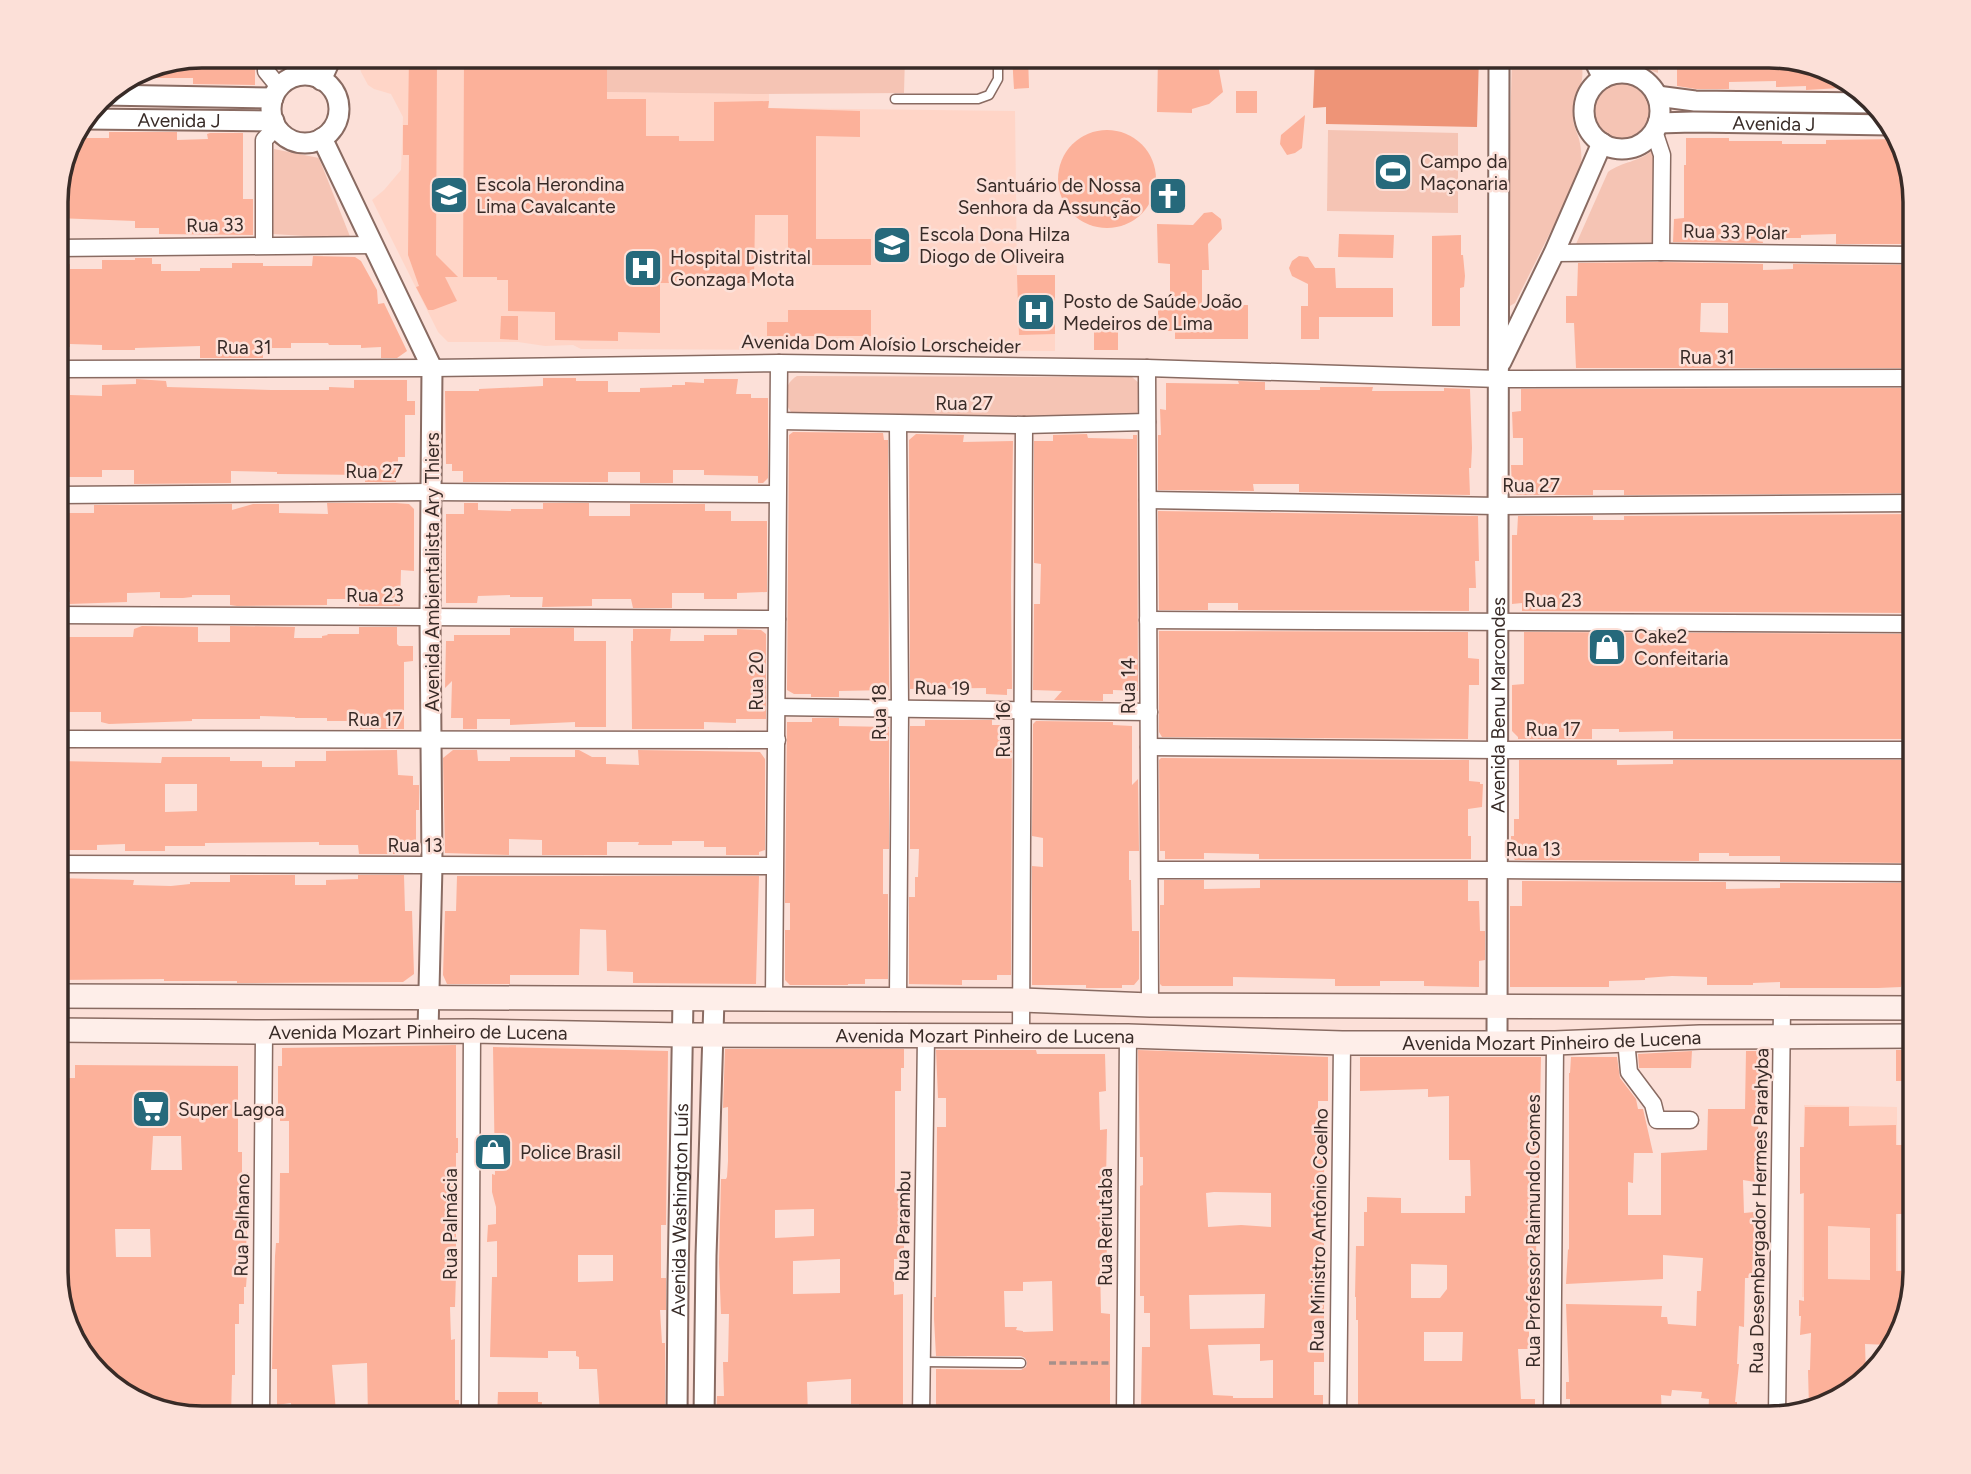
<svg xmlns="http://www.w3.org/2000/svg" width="1971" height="1474" font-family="Figtree,sans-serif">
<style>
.built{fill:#ffd5c7}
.green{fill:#f5c4b4}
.forest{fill:#ee9477}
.building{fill:#fcb19a;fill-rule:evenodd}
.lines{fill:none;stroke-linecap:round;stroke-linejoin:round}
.service-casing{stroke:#896b62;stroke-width:11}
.minor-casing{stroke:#896b62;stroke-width:19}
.tertiary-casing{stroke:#896b62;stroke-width:23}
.secondary-casing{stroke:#896b62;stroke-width:26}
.path{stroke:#a6908a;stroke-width:3.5;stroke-dasharray:7 3.5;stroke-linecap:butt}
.service{stroke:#fff;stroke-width:8}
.minor{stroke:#fff;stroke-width:16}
.tertiary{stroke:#fff;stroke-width:19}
.secondary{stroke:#feeee9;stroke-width:23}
.labels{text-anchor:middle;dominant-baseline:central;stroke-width:5;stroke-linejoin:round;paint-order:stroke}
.street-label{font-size:19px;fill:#382b27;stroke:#fce0d8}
.poi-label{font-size:19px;fill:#382b27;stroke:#fce0d8;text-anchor:start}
.rim{fill:none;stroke:#382b27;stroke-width:3.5}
</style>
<rect width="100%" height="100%" fill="#fce0d8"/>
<!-- built -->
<g class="built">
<path d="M357,56H607V92L769,94V108L1015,111L1017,275H1055V351L581,349L573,345L545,346L518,342H448L438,332L372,200L384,190L401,170L403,117L391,94L374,89L368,85L361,72Z"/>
<path d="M1804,1105L1897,1107L1898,1304L1802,1297Z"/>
</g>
<!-- green -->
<g class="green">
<path d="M272,56H317L315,59L272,68Z"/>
<path d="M607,56H905L904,93L756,94L607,92Z"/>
<path d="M1512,56H1580C1588,86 1574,92 1573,117C1573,125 1577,132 1579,139C1582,151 1582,161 1580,173L1515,303L1510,306L1506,302Z"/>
<path d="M1603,56H1658V73C1640,66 1626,62 1607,66Z"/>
<circle cx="1621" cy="111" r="31"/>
<path d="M1328,130L1458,133V213L1327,211Z"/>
<path d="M274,149L319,158L351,239L273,234Z"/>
<path d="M1654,149L1657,244H1576L1608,172C1623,161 1638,163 1654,149Z"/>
<path d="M797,376L1132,377L1140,384V406L1137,413L1132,416L797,417C782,408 781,385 797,376Z"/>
</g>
<!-- forest -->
<path class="forest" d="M1315,56H1479L1477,127L1326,124V107L1313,108Z"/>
<!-- building -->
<g class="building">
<path d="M202,56H255V85L193,84V78H129L146,67Z"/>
<path d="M409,56H437L436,255L458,277H445L457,301L433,310H428L416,287L419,286L408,255L409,155H403V125H408Z"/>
<path d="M464,56H607V99H646V136H679V141H714V102L769,101L768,108L860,111V137L816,136V239H871V265H788V215H755L754,283H660V333L618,332V341L555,340V312L508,311V280H497V277H463Z"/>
<path d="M1012,56H1028L1029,88L1014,89Z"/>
<path d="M1158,56H1209L1218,65L1223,92L1209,104L1192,109V113L1157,112Z"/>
<path d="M1686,56H1769L1858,87L1806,90V86L1776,87V81L1729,82V89H1696L1677,86V63H1686Z"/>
<rect x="1236" y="91" width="21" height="22"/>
<path d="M1305,115L1302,148L1295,153L1287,155L1280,144L1281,135Z"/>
<circle cx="1107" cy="179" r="49"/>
<path d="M109,132H177V140L208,139L207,134L210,133H243V199H253V235L159,234V228H135V221L56,218V192L71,138H109Z"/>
<path d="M1686,138H1729V141H1782V144H1826V140L1900,139L1915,202V244H1836V234L1801,235V238H1762L1763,243L1673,242L1674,219L1684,218V165H1686Z"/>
<path d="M1212,212L1221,219L1222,229L1208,244L1209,270H1202V305H1248V339H1175V331H1158V297H1170V264L1158,263L1157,224L1193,225L1204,213Z"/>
<path d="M1339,234L1394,235L1393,258L1338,257Z"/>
<path d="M1461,235V255H1463L1465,276L1464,287L1460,288V326H1432V236Z"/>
<path d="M313,256L355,257L361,261L377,290L378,304L384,303L407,351L397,358H381V347L361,348V345H329L328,343H291V348H263V358H200V346L135,348V350H102V345L70,344V347H56V265L70,264V269H102V260H135V258H152V264H161V271H200V268H232V263H263V266H312Z"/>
<path d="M1299,256L1308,257L1315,268H1335L1336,288H1393V317H1319V339H1301V306H1308V284L1292,276L1289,268L1292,261Z"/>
<path d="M1661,262L1763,264V270L1793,269V264L1915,265V368H1576L1574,323H1566V296H1577L1578,263ZM1701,303H1728V333L1700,332Z"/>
<path d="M1017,275H1055V334L1019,335Z"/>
<path d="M788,310H871V336H767V322H788Z"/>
<path d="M501,316H518V340L500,339Z"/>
<path d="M1118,326V350H1094V327Z"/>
<path d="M543,378H576V381H608V392H640V388L672,387V385H685V382L704,383V379H738L736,394H751V398H768V478L763,483H758V476L704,475V470H673V483H640V472H608V482H463V471H452V464H446L445,391H479V389L543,386Z"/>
<path d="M136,379L166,381L167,387L271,390H329V387L354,388V380H407V401H415V415H405V457H398V463H396V482H365V475L277,474V472L231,471V483L134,484V470H102V477H56V390H70V395L102,396V385L136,384Z"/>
<path d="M1238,381L1265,382V390H1320V387H1373L1372,391H1444V388L1470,389L1472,448L1471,468H1469L1470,495L1299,492V484H1253L1254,491L1158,490V435H1161L1160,409L1166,410V383L1239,384Z"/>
<path d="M1915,388V493L1624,495V490H1593V495H1517L1512,489L1511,465H1523V438H1513L1512,412L1521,411V389Z"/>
<path d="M793,432L883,433L884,440H888L889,690L839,691V697H811V694H794L787,690L789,435Z"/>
<path d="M916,434L964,435L963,442L1013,441L1011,587L1012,689H1007V695L986,694V688L910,689L909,440Z"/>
<path d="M1087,434L1088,438L1133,439V435H1137L1138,691L1113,690V694H1103V701L1054,700L1062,691L1033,690L1034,604H1040L1041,564L1034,563V441H1053V435Z"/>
<path d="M327,503H396L409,504L414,509V571L401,570L400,606H359V599H327V605L237,606L230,605V595H192V597L183,598H160V592L127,593V602L69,604L70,592H56V515H69V513H94V505L232,504V510L253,504H279V513L328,514Z"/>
<path d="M464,503H478V510L511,511V509H543V503H589V516H630V504H705V511H731V521H767V592L737,593V599H704V593H672V608H633L631,599H592V606L542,607L543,597H510V595L478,596L477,603H446V514H464Z"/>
<path d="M1158,511L1478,516L1479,561H1475L1476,588H1469V611L1238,610V603H1208V610H1159Z"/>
<path d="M1915,514V613L1522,611V603L1512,604V535H1517L1518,516H1593V520H1624V516Z"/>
<path d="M142,626L198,627V642H230V626L295,627L294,638H322V636L328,635L327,634H359V627H397V644L399,646H413V661L404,662V729H360V721H327V718H295V717L260,716V719H192V721L109,724L101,722V712H56V637H133L134,629Z"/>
<path d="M510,628H574V641H606V727H575V722L510,725V719H477V729H463V718H451L452,681L445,688L446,641H454V635H510Z"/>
<path d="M633,629H671L670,641H704V635H737V629L761,630L766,634V719H736V723L704,722V729H632L631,641H633Z"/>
<path d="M1159,631L1468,632V658L1479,659V685H1469L1468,739L1162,737L1159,732Z"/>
<path d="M1524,632L1915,634V739H1673V731L1619,732V729H1592V739H1518V737L1512,731V685L1524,684Z"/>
<path d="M812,718H839V726L889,727V849H883V894H888V979H865V984H848V985H790L785,980V930H790V903H785L787,722H812Z"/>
<path d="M925,720H992V725H1012L1011,975H997V980H962V985L909,984V897H915V877H918L919,849H910V726H925Z"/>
<path d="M1036,721L1113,722V725L1132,726V785L1138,779L1139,851H1129V880H1131L1132,931H1139V979L1134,985H1122V988H1086V985H1032V866L1043,867V838L1032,836L1033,724Z"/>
<path d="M397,750L398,775L413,776V785H419V810H416V845L406,854H359L358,845H319V842L205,843V846H165V851H125V844L97,845V850H69V840H56V761L161,763L162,757H230V761H262V767H295V761H326V751ZM165,784H197V811L165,812Z"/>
<path d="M453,750H477L478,761H510V757H575V750H579L592,757H606V764L639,765L638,750L760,752L765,759V850L759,852V855H726V847H704V841H672V845H638L639,842H607V855H542V840L509,839V855L445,853L443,758Z"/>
<path d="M1161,758L1469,760V781L1480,782V784H1483L1482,807L1468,809V836H1471V859H1259V854L1204,853V859H1165V851H1160L1159,760Z"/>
<path d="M1519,760H1617V765L1673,764V760H1915V863L1780,862V856H1729V853H1699V861L1515,860L1511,854V836H1514V819H1519Z"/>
<path d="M230,875H295V885H326V880L358,879V875H404L405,911H412L414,974L403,982L237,983V981H164V979L56,980V878L134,880L133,885L171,886L190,884V882H230Z"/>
<path d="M457,876H759L756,984L633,983V972L607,971L606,930L580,929L579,975H510V984H447L443,975L445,911H456Z"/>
<path d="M1164,880H1204V889L1260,888V880H1468V901H1479L1480,931H1485V960L1479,961V987L1424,986V981H1380V986H1335V979L1233,977V986H1162L1160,984V905H1164Z"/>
<path d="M1522,881L1726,882V889L1780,888V883H1915V982L1902,983L1901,987L1878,988H1780V982L1753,983V985H1707V977L1672,976L1645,978V980L1609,981V987H1510V906H1522Z"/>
<path d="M456,1045V1138H458V1153H456V1247L458,1272L456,1274L455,1307H450L451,1340L455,1339V1400H459V1418H368L367,1363L332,1365L336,1412L323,1413V1418H291V1403L277,1405V1369H272L275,1256L276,1243H279L280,1173H289V1121H280V1105H278V1066H282V1048Z"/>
<path d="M493,1047L668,1051L666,1225H661V1278H666V1310H660L662,1343H665V1410H659L660,1418H606L605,1414H600L597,1369H579V1357L576,1356V1351H548V1358L490,1357L492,1277H497V1241L487,1242L488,1225L496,1224V1207L492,1192V1174L495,1175ZM578,1255H613V1281L578,1282Z"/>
<path d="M725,1049H904V1068H901V1091H895V1191H904V1259H894V1295L903,1294V1418H859V1404H851V1379L807,1382L808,1418H716L717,1396H724L723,1362H728L729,1314H721L719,1263L721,1179H726L727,1177L728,1161V1107L723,1108ZM814,1209V1236L775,1238V1210ZM840,1259V1293L793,1294V1261Z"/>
<path d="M936,1050H1036L1037,1054H1105L1106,1091L1099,1092L1100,1130L1107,1129L1106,1180H1100V1198L1101,1213H1106L1107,1264H1100L1101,1313L1110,1314V1418H943V1414H936V1369L1021,1370L1026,1367L1027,1362L1025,1358L1021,1356H936L934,1319V1297H936L937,1127H946V1098H938ZM1052,1281L1053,1331L1023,1332V1331L1016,1330L1017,1327H1005L1004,1291H1023V1282Z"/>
<path d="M1138,1050L1328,1057V1101H1318V1128L1326,1129L1324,1174H1319V1214H1324V1246H1318V1284H1319V1294H1324V1362H1314V1395H1323V1418H1160V1415H1153V1407L1141,1408L1142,1347H1150V1313H1144V1296H1140V1186L1143,1185V1157H1140ZM1214,1192L1271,1193V1227L1241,1225L1208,1227L1206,1193ZM1265,1294L1264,1328L1190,1329L1189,1295ZM1260,1344V1361L1273,1360V1398H1233V1396L1213,1395L1208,1345Z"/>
<rect x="1896" y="1050" width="19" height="31"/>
<path d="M1692,1051L1691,1068H1639L1638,1054Z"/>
<path d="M1746,1051H1760L1758,1135H1757L1755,1182L1743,1180L1744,1213L1754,1212V1227L1752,1278H1745L1744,1327L1739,1326L1737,1364H1739L1735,1402H1737V1418H1708L1709,1399L1701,1398L1702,1392L1672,1390L1671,1396L1661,1395L1662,1418H1570V1399H1566V1382H1569L1566,1304L1662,1306L1661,1317H1667L1668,1324L1696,1326L1697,1291H1701L1703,1258L1663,1255V1279L1566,1284L1568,1249L1569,1250V1073H1570L1571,1057H1617L1620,1078L1636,1099L1638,1109H1643L1653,1153H1634L1633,1183L1628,1182V1215H1661V1153L1707,1150L1708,1109H1745Z"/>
<path d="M1360,1057H1541L1539,1158L1530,1157V1197L1537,1198L1535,1316H1529V1349H1518L1521,1399H1535V1418H1358V1320H1356V1297H1355L1356,1246H1364V1212H1367V1197L1401,1198V1213H1465V1196H1471L1470,1160H1449V1096L1428,1097V1089L1360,1091ZM1411,1264L1447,1265V1289L1440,1298H1411ZM1424,1332H1463L1462,1361H1424Z"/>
<path d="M75,1065L238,1066V1152H242V1172H248L246,1256H247V1273L246,1287H244V1304H239V1324H235V1375H232L231,1418H202L113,1388L71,1337L61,1298L63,1274L62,1230H60V1215H62V1078H75ZM153,1136H181L182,1170H151ZM115,1229H150L151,1257H116Z"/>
<path d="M1805,1107H1849V1126L1896,1125V1145H1915L1914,1197L1915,1214H1896V1271L1915,1270V1272L1890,1345L1865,1344L1866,1376L1833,1403L1809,1409L1808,1370H1810L1811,1333L1800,1335L1801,1316H1799V1300L1804,1301V1193L1800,1194V1147H1804ZM1828,1226L1870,1228V1280L1828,1279Z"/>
<path d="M498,1392H538V1402H542L541,1418H497Z"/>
</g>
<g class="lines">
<!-- service casing -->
<g class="service-casing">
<g id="service">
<path d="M895,99H978L989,95L998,79V56"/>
<path d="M922,1362L1021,1363"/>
</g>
</g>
<!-- minor casing -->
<g class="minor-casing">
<g id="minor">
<path d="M266,56V71L279,87"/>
<path d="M1654,131L1662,155L1661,252"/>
<path d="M264,245V140L276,127"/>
<path d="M56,248L373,245"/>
<path d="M1554,253L1661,252L1915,255"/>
<path d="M1147,368L1150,1005"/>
<path d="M56,369L432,368L779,363L1147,368L1499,379L1915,378"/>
<path d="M780,421L1024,425L1147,422"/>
<path d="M56,495L431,492L777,494"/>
<path d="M1148,500L1498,506L1915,503"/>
<path d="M56,615L777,619"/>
<path d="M1148,620L1915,624"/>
<path d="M777,707L1149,712"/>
<path d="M56,739L777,740"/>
<path d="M1149,747L1498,750H1915"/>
<path d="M56,864L774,866"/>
<path d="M1150,870H1497L1915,873"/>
<path d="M774,1000L779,363"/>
<path d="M898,1001L900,708L898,424"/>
<path d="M1021,1036L1024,425"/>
<path d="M1626,1040L1629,1072L1653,1104L1657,1120H1690"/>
<path d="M1777,1416L1782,1007"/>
<path d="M261,1418L264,1032"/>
<path d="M470,1418L472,1031"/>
<path d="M921,1418L926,1036"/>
<path d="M1125,1418L1128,1036"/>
<path d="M1338,1418L1342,1043"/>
<path d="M1552,1418L1555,1043"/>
</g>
</g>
<!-- tertiary casing -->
<g class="tertiary-casing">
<g id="tertiary">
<path d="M1592,56L1603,78"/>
<circle cx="1622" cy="111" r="38"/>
<circle cx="305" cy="109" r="34"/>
<path d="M321,80L332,56"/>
<path d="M103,95L273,98"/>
<path d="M1657,96L1695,101L1872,103"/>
<path id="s1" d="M85,119L274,121"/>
<path id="s2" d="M1658,123L1693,122L1890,125"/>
<path d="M322,138L432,368L430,616L432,866L428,1031"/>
<path d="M1501,362L1554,253L1602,143"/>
<path id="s3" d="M1497,1043L1499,56"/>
<path id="s4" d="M677,1418L678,1283L683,1000"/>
<path d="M704,1418L706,1256L714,1000"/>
</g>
</g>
<!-- secondary casing -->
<g class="secondary-casing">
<g id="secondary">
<path d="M56,996L1022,1000L1150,1005L1915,1008"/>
<path id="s5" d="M56,1030L264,1032L472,1031L684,1035L1128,1036L1342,1043H1555L1700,1037L1915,1036"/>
</g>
</g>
<!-- path -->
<path class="path" d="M1049,1363H1109"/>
<!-- service -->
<use href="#service" class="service"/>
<!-- minor -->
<use href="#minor" class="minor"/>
<!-- tertiary -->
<use href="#tertiary" class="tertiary"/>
<!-- secondary -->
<use href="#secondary" class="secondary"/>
</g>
<!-- icons -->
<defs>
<g id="stadium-square" transform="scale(2.0125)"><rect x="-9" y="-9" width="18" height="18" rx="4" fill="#26697b" stroke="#fce0d8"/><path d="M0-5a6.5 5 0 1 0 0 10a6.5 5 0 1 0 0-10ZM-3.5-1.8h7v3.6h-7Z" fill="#fff"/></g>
<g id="school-square" transform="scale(2.0125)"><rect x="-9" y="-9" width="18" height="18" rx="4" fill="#26697b" stroke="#fce0d8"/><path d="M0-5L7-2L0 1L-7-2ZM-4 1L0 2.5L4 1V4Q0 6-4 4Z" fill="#fff"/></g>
<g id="church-square" transform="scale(2.0125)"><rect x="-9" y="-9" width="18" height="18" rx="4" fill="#26697b" stroke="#fce0d8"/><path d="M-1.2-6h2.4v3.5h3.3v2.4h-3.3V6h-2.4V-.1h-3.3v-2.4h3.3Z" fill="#fff"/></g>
<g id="hospital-square" transform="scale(2.0125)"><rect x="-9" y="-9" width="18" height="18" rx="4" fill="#26697b" stroke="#fce0d8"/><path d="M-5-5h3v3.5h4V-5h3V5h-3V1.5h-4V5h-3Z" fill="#fff"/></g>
<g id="shop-square" transform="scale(2.0125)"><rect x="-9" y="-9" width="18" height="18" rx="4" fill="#26697b" stroke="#fce0d8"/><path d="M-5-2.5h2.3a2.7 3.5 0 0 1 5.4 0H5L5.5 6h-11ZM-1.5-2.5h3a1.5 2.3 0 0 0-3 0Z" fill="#fff"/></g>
<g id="supermarket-square" transform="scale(2.0125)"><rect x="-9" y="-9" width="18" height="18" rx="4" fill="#26697b" stroke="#fce0d8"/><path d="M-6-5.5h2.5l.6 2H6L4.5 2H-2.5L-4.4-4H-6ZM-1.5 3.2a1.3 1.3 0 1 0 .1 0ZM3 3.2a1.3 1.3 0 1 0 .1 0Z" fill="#fff"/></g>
</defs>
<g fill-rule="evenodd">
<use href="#stadium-square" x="1393" y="172"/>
<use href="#school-square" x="449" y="195"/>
<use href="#church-square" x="1168" y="196"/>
<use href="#school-square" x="892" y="245"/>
<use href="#hospital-square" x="643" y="268"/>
<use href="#hospital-square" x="1036" y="312"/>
<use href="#shop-square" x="1607" y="647"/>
<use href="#supermarket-square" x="151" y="1109"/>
<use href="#shop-square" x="493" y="1152"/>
</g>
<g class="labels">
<!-- street labels -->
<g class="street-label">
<text stroke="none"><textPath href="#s1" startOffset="94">Avenida J</textPath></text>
<text stroke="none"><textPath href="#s2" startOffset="116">Avenida J</textPath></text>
<text transform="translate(215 225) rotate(-1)">Rua 33</text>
<text transform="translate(1735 232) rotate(1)">Rua 33 Polar</text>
<text transform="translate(881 344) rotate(1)">Avenida Dom Aloísio Lorscheider</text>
<text x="244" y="347">Rua 31</text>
<text x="1707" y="357">Rua 31</text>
<text x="964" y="403">Rua 27</text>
<text x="374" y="471">Rua 27</text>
<text x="1531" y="485">Rua 27</text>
<text transform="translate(432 572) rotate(-90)">Avenida Ambientalista Ary Thiers</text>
<text x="375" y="595">Rua 23</text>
<text x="1553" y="600">Rua 23</text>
<text transform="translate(756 681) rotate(-90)">Rua 20</text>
<text transform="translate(1128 686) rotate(-90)">Rua 14</text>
<text transform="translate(942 688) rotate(1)">Rua 19</text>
<text stroke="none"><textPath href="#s3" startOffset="338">Avenida Benu Marcondes</textPath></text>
<text transform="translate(879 712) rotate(-90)">Rua 18</text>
<text x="375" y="719">Rua 17</text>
<text x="1553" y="729">Rua 17</text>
<text transform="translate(1003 730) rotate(-90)">Rua 16</text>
<text x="415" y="845">Rua 13</text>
<text x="1533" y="849">Rua 13</text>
<text stroke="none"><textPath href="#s5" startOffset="362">Avenida Mozart Pinheiro de Lucena</textPath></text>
<text stroke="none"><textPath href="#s5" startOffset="929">Avenida Mozart Pinheiro de Lucena</textPath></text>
<text stroke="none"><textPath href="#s5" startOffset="1496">Avenida Mozart Pinheiro de Lucena</textPath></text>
<text stroke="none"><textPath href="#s4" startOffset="208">Avenida Washington Luís</textPath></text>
<text transform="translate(1759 1211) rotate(-89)">Rua Desembargador Hermes Parahyba</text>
<text transform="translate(450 1224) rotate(-90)">Rua Palmácia</text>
<text transform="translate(242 1225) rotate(-89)">Rua Palhano</text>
<text transform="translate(903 1226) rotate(-89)">Rua Parambu</text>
<text transform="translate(1105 1227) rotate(-90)">Rua Reriutaba</text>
<text transform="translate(1319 1230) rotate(-89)">Rua Ministro Antônio Coelho</text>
<text transform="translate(1533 1231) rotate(-90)">Rua Professor Raimundo Gomes</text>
</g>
<!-- poi labels -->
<g class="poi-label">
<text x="1420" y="161">Campo da<tspan x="1420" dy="22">Maçonaria</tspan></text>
<text x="476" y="184">Escola Herondina<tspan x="476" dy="22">Lima Cavalcante</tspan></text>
<text x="1141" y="185" text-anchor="end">Santuário de Nossa<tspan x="1141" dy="22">Senhora da Assunção</tspan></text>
<text x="919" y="234">Escola Dona Hilza<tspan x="919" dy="22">Diogo de Oliveira</tspan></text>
<text x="670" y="257">Hospital Distrital<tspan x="670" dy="22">Gonzaga Mota</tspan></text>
<text x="1063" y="301">Posto de Saúde João<tspan x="1063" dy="22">Medeiros de Lima</tspan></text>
<text x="1634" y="636">Cake2<tspan x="1634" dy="22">Confeitaria</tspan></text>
<text x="178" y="1109">Super Lagoa</text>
<text x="520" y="1152">Police Brasil</text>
</g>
</g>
<!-- crop -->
<path d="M0 0H1971V1474H0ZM202 68H1769A134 134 0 0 1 1903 202V1272A134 134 0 0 1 1769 1406H202A134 134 0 0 1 68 1272V202A134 134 0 0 1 202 68Z" fill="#fce0d8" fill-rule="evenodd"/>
<path class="rim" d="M202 68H1769A134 134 0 0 1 1903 202V1272A134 134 0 0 1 1769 1406H202A134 134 0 0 1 68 1272V202A134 134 0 0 1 202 68Z"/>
</svg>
